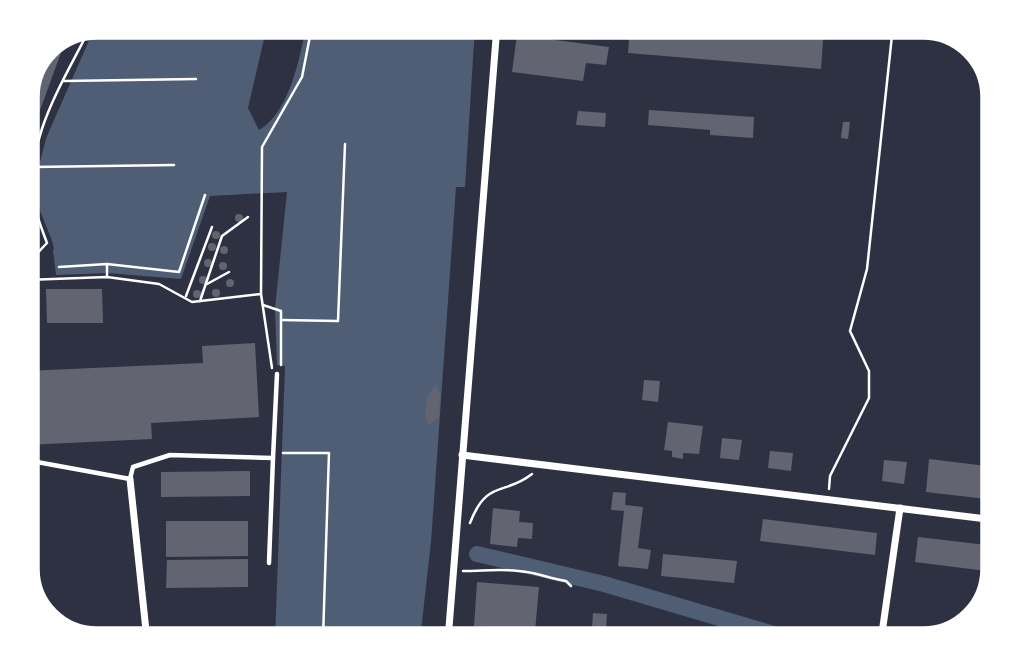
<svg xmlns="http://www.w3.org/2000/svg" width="1021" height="666" font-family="Barlow,sans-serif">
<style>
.water{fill:#4f5d75}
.pier{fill:#2d3142}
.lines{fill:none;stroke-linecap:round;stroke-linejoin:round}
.canal{stroke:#4f5d75;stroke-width:16}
.building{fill:#626471}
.path{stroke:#fff;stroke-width:2.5}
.service{stroke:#fff;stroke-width:4.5}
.minor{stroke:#fff;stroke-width:7}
.rim{fill:none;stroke:#fff;stroke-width:3.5}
</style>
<rect width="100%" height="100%" fill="#2d3142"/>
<!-- water -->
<path class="water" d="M267,26L248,108L259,130C289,113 300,58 306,26H475L465,187H456L431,542L420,640H275L285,366L277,365L275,308L287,192L210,196L181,279L107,273L56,275L52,241L38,206V169L46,138L95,27Z"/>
<!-- pier -->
<path class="pier" d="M93,28L46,138L38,169V206L52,241L54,249L50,250L35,207V169L42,137Z"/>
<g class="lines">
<!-- canal -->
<path class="canal" d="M477,554L604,584L794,640"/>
</g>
<!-- building -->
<g class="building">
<path d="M630,26H824L821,69L628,53Z"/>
<path d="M517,35L609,47L606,65L586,63L583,81L512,72Z"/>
<path d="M66,39L35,124L26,144V93L47,47Z"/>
<path d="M649,110L754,117L753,138L710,135V130L648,125Z"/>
<path d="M578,111L606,113L605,127L576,125Z"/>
<path d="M843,122H850L848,139L841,138Z"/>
<circle cx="239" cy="218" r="4"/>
<path d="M26,229L32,244L26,247Z"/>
<circle cx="216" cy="235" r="4"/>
<circle cx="212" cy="247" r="4"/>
<circle cx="224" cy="250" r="4"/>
<circle cx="208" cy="263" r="4"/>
<circle cx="223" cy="266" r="4"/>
<circle cx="203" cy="280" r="4"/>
<circle cx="230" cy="283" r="4"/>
<circle cx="216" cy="293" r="4"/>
<path d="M46,289H102L103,323H47Z"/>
<circle cx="197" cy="294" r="4"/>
<path d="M255,343L259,417L151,423L152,439L26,445V371L203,363L202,346Z"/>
<path d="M644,380L660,381L658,402L642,400Z"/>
<path d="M435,385L440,393L439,417L429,425L425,416L427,398Z"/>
<path d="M668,422L703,426L699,454L683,453V459L672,457V451L664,450Z"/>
<path d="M722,438L742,440L739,460L720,458Z"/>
<path d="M770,451L793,453L791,471L768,468Z"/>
<path d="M929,459L995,467V500L926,492Z"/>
<path d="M884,460L907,462L904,484L882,481Z"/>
<path d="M250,471V496L161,497V472Z"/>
<path d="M613,492L626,493L625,505L643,507L638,548L651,550L648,569L618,566L624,511L611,510Z"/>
<path d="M493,508L520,511L519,522L533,523L532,539L518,538L517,547L490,544Z"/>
<path d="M763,519L877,533L875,555L760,541Z"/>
<path d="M166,521H248V556L166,557Z"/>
<path d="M918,537L995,546L994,572L915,562Z"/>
<path d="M663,554L737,561L734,583L661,576Z"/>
<path d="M248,559V587L166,588L167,560Z"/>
<path d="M477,582L539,587L535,631L474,626Z"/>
<path d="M593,613L607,614L606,630L592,628Z"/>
</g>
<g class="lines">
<!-- path -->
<g class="path">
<path d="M64,81L196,79"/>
<path d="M26,148L35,151"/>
<path d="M34,167L174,165"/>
<path d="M26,265L47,243C43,232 38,220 35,207C22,144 62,84 89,30"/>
<path d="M59,267L107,264L179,272L205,195"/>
<path d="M107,277V264"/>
<path d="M26,280L107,277L159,284L192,302L261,294L272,368"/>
<path d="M207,284L229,272"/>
<path d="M261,294L262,147L302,77L312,26"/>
<path d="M186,296L212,227"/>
<path d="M200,301L222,236L248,217"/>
<path d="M263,305L281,311V365"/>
<path d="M281,320L338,321L345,144"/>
<path d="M283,453H329L323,638"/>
<path d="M829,489L830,476L869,398V371L850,331L867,269L893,26"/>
<path d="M470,523C487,479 504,496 532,474"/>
<path d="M463,571C485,571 505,568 527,572C540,574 552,579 566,581L571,586"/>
</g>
<!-- service -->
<g class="service">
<path d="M26,460L130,479L133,467L170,455L273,458L277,374"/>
<path d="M269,563L273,458"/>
</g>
<!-- minor -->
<g class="minor">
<path d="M462,455L995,520"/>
<path d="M130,479L147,640"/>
<path d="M448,640L497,26"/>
<path d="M881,640L900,508"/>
</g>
</g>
<!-- crop -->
<path d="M0 0H1021V666H0ZM97 38H923A59 59 0 0 1 982 97V569A59 59 0 0 1 923 628H97A59 59 0 0 1 38 569V97A59 59 0 0 1 97 38Z" fill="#fff" fill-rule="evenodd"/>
<path class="rim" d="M97 38H923A59 59 0 0 1 982 97V569A59 59 0 0 1 923 628H97A59 59 0 0 1 38 569V97A59 59 0 0 1 97 38Z"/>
</svg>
